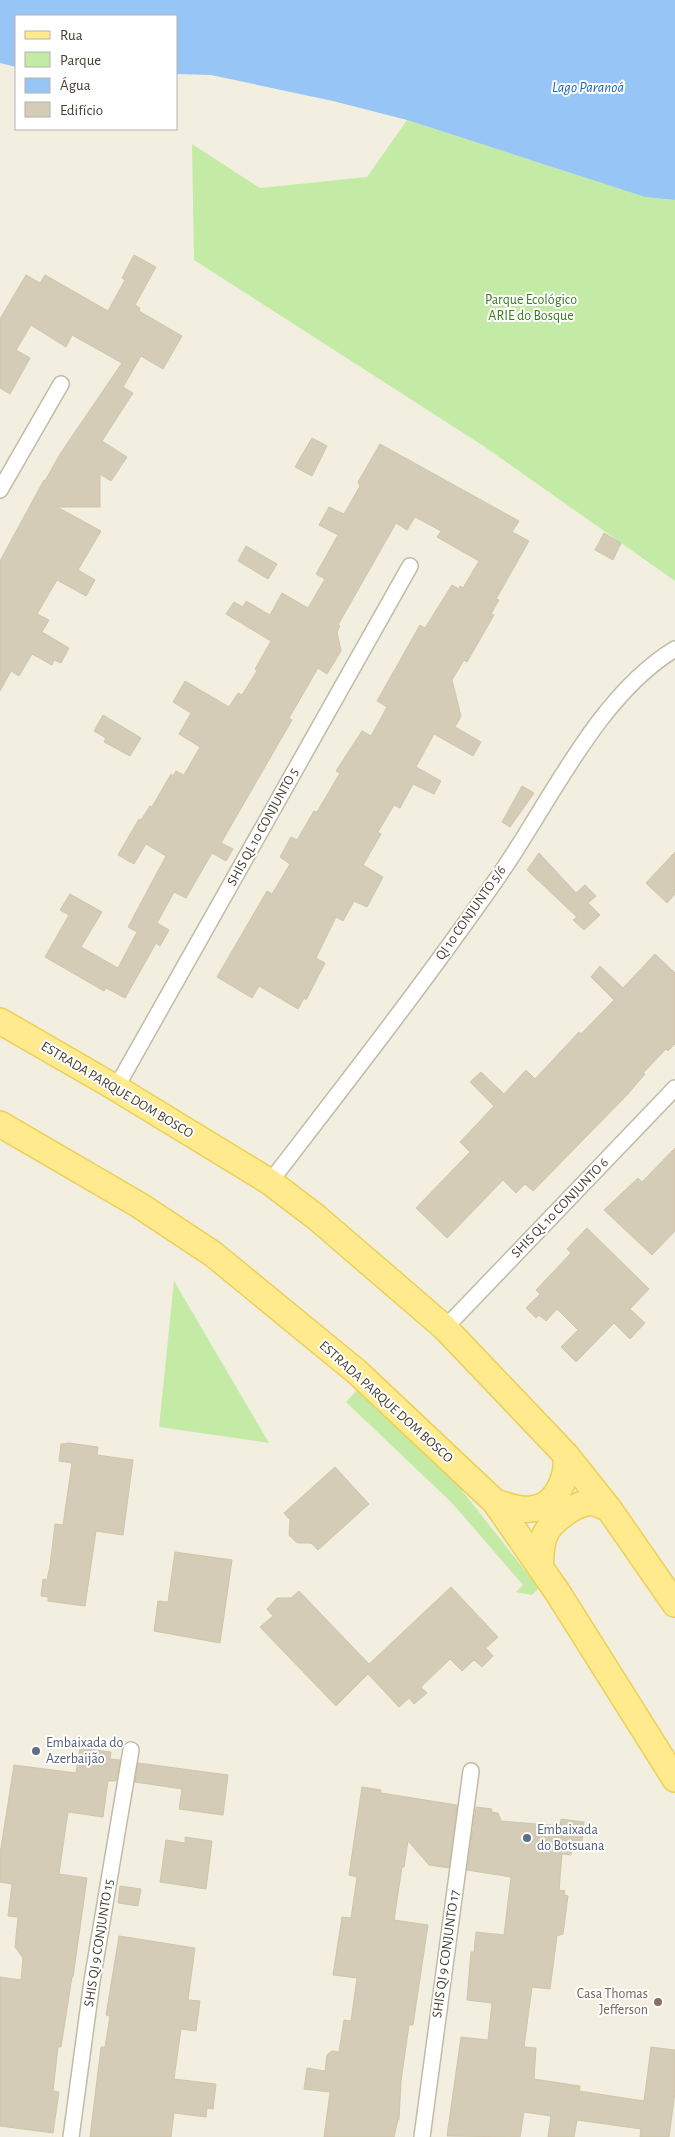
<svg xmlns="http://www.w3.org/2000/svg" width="675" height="2137" font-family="'Alegreya Sans',sans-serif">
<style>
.green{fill:#c4eba6}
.water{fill:#97c5f6}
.building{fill:#d4ccb6;stroke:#d0c5a9}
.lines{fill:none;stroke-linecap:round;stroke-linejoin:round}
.minor-casing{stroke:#c1bba6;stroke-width:18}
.primary-casing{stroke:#edcf55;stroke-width:28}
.minor{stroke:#fff;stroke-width:15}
.primary{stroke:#ffea8d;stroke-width:25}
.service-dot{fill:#5c6f8a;stroke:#fff;stroke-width:2}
.education-dot{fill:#8d6e63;stroke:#fff;stroke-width:2}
.labels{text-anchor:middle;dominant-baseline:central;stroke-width:4;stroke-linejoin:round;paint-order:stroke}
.park-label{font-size:14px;fill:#397921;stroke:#fff}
.street-label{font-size:14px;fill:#443f32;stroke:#fff}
.service-label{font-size:14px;fill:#4e5e75;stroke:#fff;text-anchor:start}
.education-label{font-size:14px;fill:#785e54;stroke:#fff;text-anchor:end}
.water-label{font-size:15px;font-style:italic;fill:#2469b7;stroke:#fff}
</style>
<rect width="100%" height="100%" fill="#f2efe1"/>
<!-- green -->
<g class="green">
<path d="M407,120L645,197L675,200V581L485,447L194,260L192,144L260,188L367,177Z"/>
<path d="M174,1281L269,1443L159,1427Z"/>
<path d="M360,1387L460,1488L539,1588L532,1595L516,1592L523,1585L452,1503L346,1402Z"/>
</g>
<!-- water -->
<path class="water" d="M0,0H675V200L645,197L407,120L333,101L211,75L176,74V16H16V67L0,63Z"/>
<!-- building -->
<g class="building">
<path d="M134,255L156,267L135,305L140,308L139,311L182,336L163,369L141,356L123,387L133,393L102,441L127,457L111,481L100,474V507H57L101,531L78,570L95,580L86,596L57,580L37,614L49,620L42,632L69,648L61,663L54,660L52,665L32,654L19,676L11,671L0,691V561L44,480L45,481L60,454L122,363L72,335L66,347L31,325L16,350L30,358L10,394L0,388V319L26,275L40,283L45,275L108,311L125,280L122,278Z"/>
<path d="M312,438L327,446L312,476L295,467Z"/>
<path d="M380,444L519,521L512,532L529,541L496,599L499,600L491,614L494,615L467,662L464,660L452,680L461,716L455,727L481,742L473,756L434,734L416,767L441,781L434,794L413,784L400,808L394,805L378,832L381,834L363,865L383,877L367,907L354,901L343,921L336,917L316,958L325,963L306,1000L304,998L298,1009L259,986L252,998L217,977L267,891L272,894L290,864L280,857L291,837L297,840L314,811L317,812L340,773L336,771L362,731L371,736L387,707L377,701L420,625L425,628L452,585L459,589L460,586L463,588L479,561L437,537L441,531L415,517L407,530L396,523L338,625L340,626L337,632L341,651L327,674L318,668L289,718L292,720L221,843L233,849L226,861L212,853L186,898L174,892L157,923L169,930L160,946L156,943L125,998L106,988L104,991L45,957L69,915L60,910L70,894L102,912L81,947L118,968L137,932L128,927L166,856L146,844L134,864L118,855L139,819L141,820L150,806L152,807L171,774L173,776L176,771L184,775L200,747L179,734L191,713L173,702L185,681L229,707L238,693L242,695L257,671L255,669L271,641L226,614L234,602L243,607L246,601L270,615L282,593L308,608L325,579L316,574L338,535L319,525L329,507L344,514L360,486L358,482Z"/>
<path d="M604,533L621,543L613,560L595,550Z"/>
<path d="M246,546L277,564L268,579L238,561Z"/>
<path d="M103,715L141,738L130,756L104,742L106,738L94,731Z"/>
<path d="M522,786L534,793L510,827L502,822Z"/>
<path d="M675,852V894L667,903L646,883Z"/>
<path d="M539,853L576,893L585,885L596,896L588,903L600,915L584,930L573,920L577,917L527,870Z"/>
<path d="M655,954L675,973V1044L668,1051L666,1049L643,1073L645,1074L628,1094L533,1191L525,1184L516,1193L503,1180L447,1238L416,1208L470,1152L460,1142L494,1106L470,1082L481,1072L504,1094L526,1070L535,1079L579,1032L581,1034L614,1000L591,977L600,966L623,988Z"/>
<path d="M675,1148V1231L652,1255L604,1210L638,1178L642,1182Z"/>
<path d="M587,1228L649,1289L630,1309L645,1323L630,1339L614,1323L576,1362L561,1347L578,1330L557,1309L546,1321L539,1315L536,1318L526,1308L540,1294L536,1290L571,1253L567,1249Z"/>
<path d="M69,1443L98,1447L97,1455L133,1460L123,1535L96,1531L85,1606L48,1601V1597L41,1596L43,1579L47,1580L50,1566L55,1524L63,1525L72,1463L59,1461L61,1444Z"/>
<path d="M335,1467L369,1504L318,1550L311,1543H297L289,1535L290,1520L284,1513Z"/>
<path d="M175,1552L232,1560L220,1643L154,1631L158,1601L168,1602Z"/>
<path d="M451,1587L498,1637L486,1648L493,1656L482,1667L474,1660L462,1671L450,1659L421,1687L427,1693L414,1704L409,1698L399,1707L368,1674L336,1706L260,1627L273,1616L267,1609L277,1598H291L299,1591L369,1664Z"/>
<path d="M80,1748L111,1752L110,1759L120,1760L116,1781H108L103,1817L68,1812L65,1832L59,1874L87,1878L73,1977H72L61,2047H58L53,2091L59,2092L53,2133L0,2126V1977L21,1980L23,1958L15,1947L18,1917L8,1916L12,1884L0,1882V1854L14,1765L76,1773Z"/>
<path d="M138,1763L228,1775L223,1815L179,1809L182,1789L135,1782Z"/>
<path d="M362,1787L381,1790V1793L457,1805L449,1868L429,1865L408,1841L404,1867H402L394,1920L428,1925L413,2025H409L401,2081L399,2120H398L394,2137H324L330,2092L304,2089L307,2068L325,2071L327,2055L332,2051L339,2052L344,2020L351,2021L357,1978L333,1975L342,1917L351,1918L357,1877L349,1875Z"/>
<path d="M476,1807L492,1809L491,1812L498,1813L501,1821L560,1826L561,1819L584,1822L581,1850L572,1849L571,1855L562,1854L559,1890L565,1891L564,1895L568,1896L563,1934L557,1936L550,1989L532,1987L524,2047L536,2048L534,2079L580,2086L579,2091L644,2101L651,2047L675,2050V2092L669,2137H640L641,2129L577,2120L574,2137H548L551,2116L524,2112L520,2137L447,2136L461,2037L488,2040L492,2003L467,2000L471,1952H474L476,1932L504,1935L511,1877L467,1870Z"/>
<path d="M185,1837L212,1841L206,1889L160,1882L166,1840L185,1843Z"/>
<path d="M120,1886L141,1889L138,1906L118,1903Z"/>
<path d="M119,1936L195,1948L188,2000L200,2001L196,2031L181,2029L174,2079L216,2084L213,2109L207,2108L206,2117L174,2113L171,2137H90L101,2047H105L110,2016L106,2015Z"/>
</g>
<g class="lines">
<!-- minor casing -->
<g class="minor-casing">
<g id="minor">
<path d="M0,490L61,384"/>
<path d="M116,1088L410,566"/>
<path d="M270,1182C347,1082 424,983 496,880C549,805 596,697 675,649"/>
<path d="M445,1328L675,1088"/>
<path d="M71,2137L92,1981L131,1750"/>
<path d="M422,2137L471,1771"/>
</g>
</g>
<!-- primary casing -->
<g class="primary-casing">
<g id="primary">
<path d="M0,1021L116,1088L270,1182L316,1217L445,1328L566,1455L609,1509L675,1604"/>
<path d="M0,1124L139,1205L213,1254L357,1372L495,1502L558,1593L675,1779"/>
<path d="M495,1502C506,1505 519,1511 531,1509C557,1507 568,1477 566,1455"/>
<path d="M540,1567C541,1557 541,1546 544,1537C550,1521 577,1501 594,1503C599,1504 604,1507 609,1509"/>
</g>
</g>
<!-- minor -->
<use href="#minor" class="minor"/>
<!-- primary -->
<use href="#primary" class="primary"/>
</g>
<!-- markers -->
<g class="service-dot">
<circle cx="36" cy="1751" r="5"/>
<circle cx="527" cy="1838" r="5"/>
</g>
<circle class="education-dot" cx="658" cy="2002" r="5"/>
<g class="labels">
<!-- park labels -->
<g class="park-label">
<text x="531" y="300">Parque Ecológico<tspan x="531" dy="16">ARIE do Bosque</tspan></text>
</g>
<!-- street labels -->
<g class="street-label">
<text transform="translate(263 827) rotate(-61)">SHIS QL 10 CONJUNTO 5</text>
<text transform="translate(471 913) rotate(-55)">QI 10 CONJUNTO 5/6</text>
<text transform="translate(117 1090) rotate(31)">ESTRADA PARQUE DOM BOSCO</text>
<text transform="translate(560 1208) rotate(-46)">SHIS QL 10 CONJUNTO 6</text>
<text transform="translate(386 1402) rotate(42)">ESTRADA PARQUE DOM BOSCO</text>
<text transform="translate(99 1943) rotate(-81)">SHIS QI 9 CONJUNTO 15</text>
<text transform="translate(446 1954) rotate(-82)">SHIS QI 9 CONJUNTO 17</text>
</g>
<!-- service labels -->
<g class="service-label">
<text x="46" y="1743">Embaixada do<tspan x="46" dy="16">Azerbaijão</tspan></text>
<text x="537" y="1830">Embaixada<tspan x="537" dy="16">do Botsuana</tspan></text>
</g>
<!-- education labels -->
<g class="education-label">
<text x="648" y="1994">Casa Thomas<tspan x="648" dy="16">Jefferson</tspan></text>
</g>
<!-- water labels -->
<g class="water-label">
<text x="588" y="87">Lago Paranoá</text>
</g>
</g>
<!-- legend -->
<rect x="15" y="15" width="162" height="115" fill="#ffffff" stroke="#b4b2ad"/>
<rect x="25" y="31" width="25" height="8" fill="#ffea8d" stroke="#b4b2ad"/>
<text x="60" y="40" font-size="15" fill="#443f32">Rua</text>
<rect x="25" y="52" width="25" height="15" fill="#c4eba6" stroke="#b4b2ad"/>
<text x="60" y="65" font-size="15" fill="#443f32">Parque</text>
<rect x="25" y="78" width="25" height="15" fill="#97c5f6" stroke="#b4b2ad"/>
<text x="60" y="90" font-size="15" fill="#443f32">Água</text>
<rect x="25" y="102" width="25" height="15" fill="#d4ccb6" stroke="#b4b2ad"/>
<text x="60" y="115" font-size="15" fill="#443f32">Edifício</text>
</svg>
